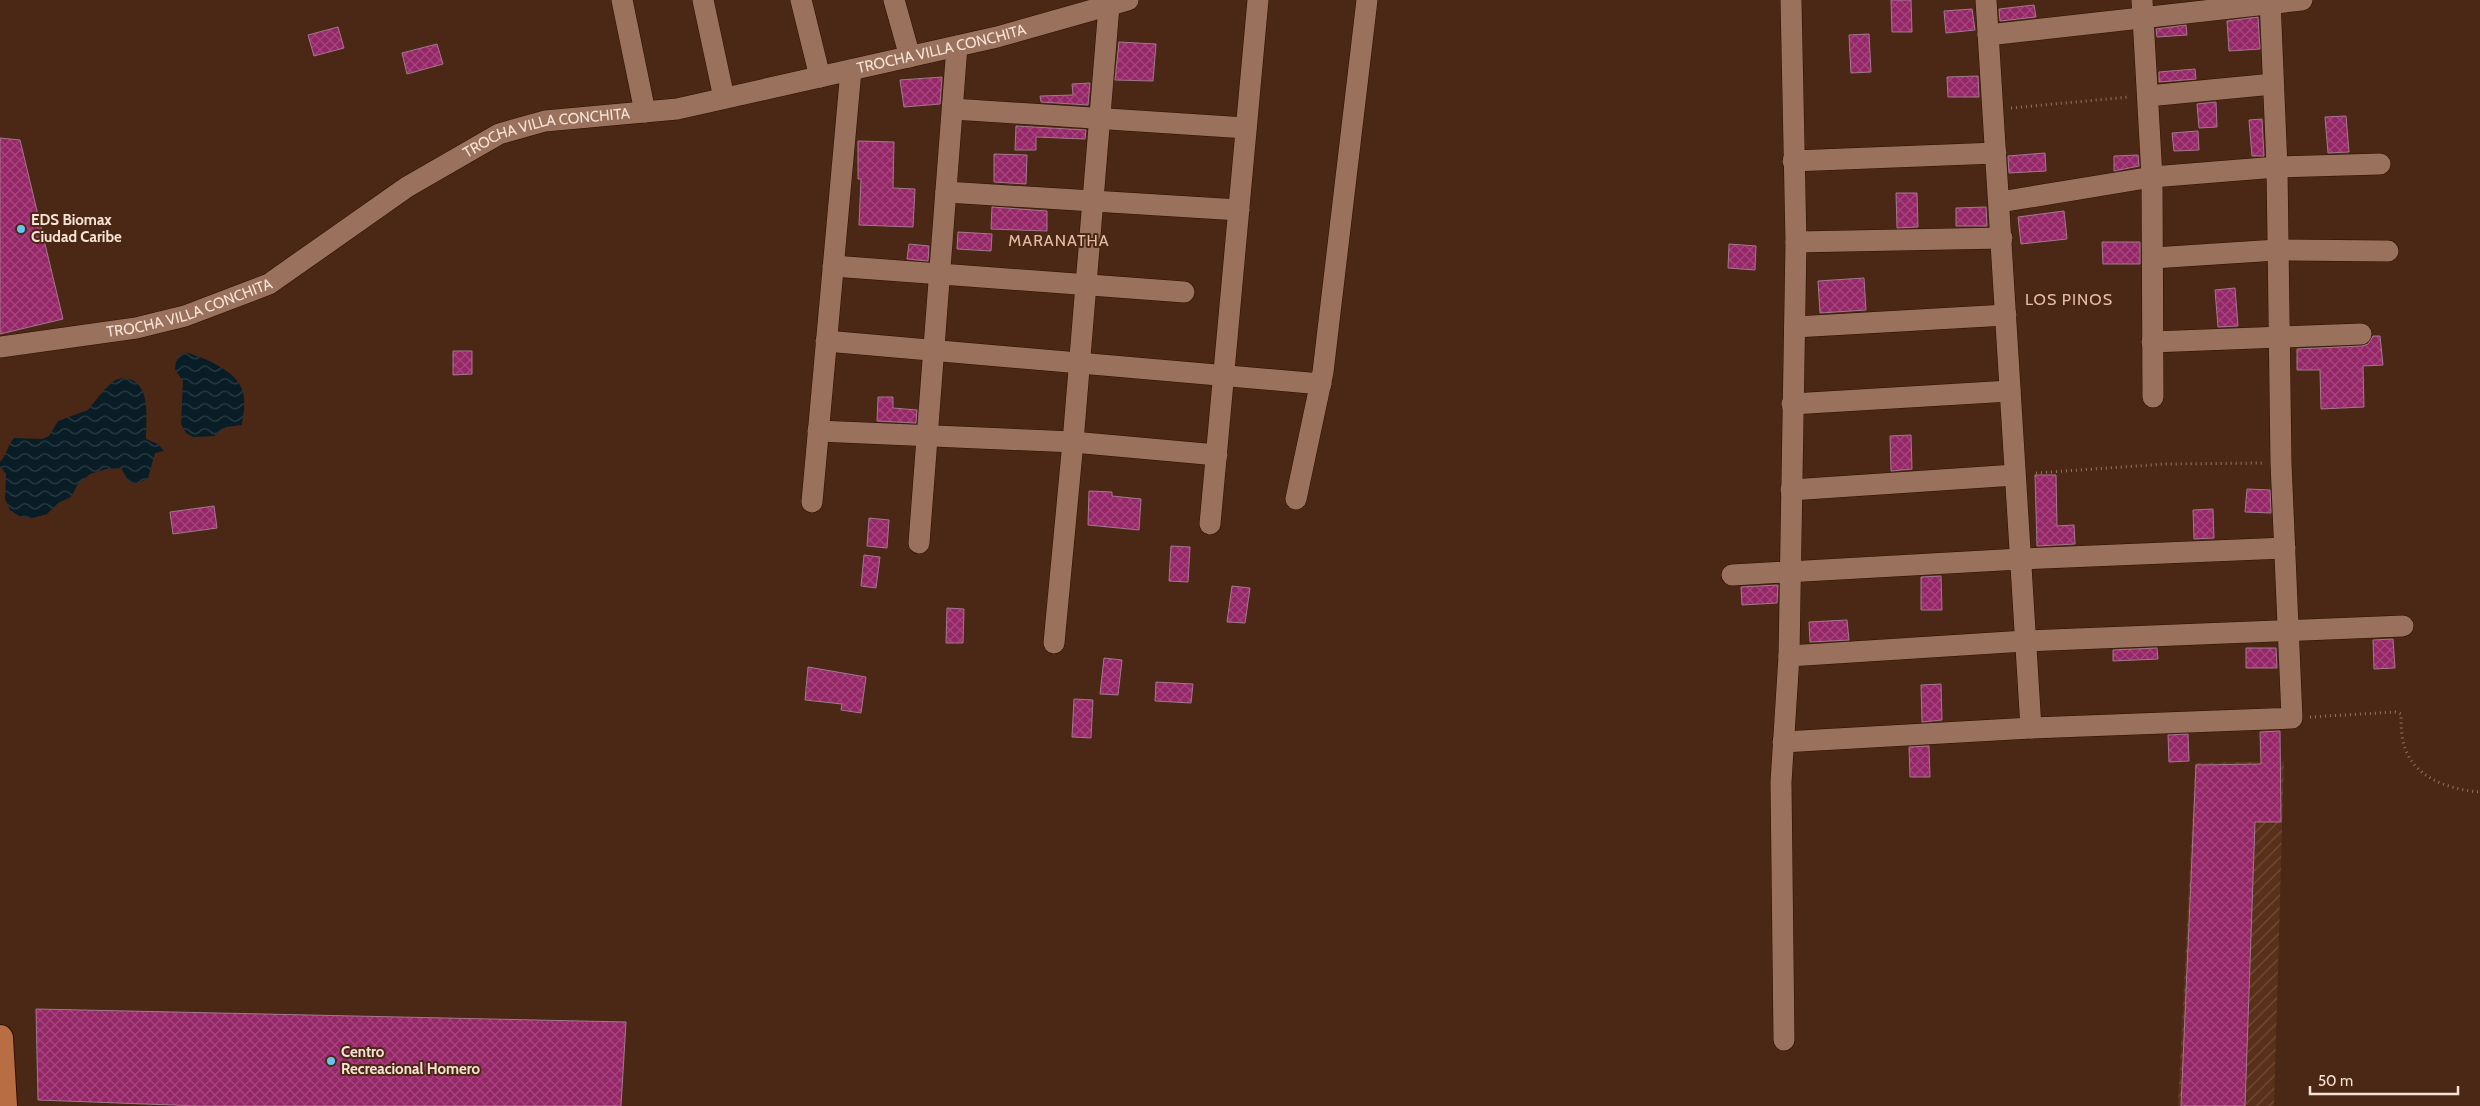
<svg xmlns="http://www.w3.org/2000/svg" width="2480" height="1106" font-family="Cabin,sans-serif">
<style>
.industrial{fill:url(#industrial-furrows)}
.water{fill:url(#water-waves)}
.building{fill:url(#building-cross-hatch);stroke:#a2788c}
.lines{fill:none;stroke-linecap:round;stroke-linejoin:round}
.minor-casing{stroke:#2f0f00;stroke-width:22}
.major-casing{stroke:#2f0f00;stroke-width:28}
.path{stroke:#917363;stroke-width:3;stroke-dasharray:1 4;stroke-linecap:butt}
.minor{stroke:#99715c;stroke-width:21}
.major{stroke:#b86d42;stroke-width:26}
.poi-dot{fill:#65c5ee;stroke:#4a2815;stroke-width:2}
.labels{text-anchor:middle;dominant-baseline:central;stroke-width:4;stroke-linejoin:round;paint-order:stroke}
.street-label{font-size:15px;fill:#f9e2d6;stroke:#4a2815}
.poi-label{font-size:15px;font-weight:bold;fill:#f9e2d6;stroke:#4a2815;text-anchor:start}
.neighbourhood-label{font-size:16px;letter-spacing:1px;fill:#e7bba5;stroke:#4a2815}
</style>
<defs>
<pattern id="industrial-furrows" width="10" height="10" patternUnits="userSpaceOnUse" patternTransform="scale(1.25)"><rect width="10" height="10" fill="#593019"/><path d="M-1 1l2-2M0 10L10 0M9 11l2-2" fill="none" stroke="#724e3a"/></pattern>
<pattern id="water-waves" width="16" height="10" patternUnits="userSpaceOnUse" patternTransform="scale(1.25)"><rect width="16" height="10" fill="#081d26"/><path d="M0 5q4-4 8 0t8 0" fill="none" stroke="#2d3e45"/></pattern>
<pattern id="building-cross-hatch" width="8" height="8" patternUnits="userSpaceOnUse" patternTransform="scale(1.25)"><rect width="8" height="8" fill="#952768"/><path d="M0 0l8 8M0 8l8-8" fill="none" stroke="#a5467d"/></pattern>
</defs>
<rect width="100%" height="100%" fill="#4a2815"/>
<!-- industrial -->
<path class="industrial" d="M2284,761L2274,1106H2178L2195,763Z"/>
<!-- water -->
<g class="water">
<path d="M188,353C207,359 243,373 244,398C245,406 243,416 242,425L226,427L214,436L193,437L186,433L181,424L183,381L175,369L176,362L181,354Z"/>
<path d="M123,378C152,380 146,417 146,439L158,444L164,451L155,453L148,478L139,483L129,482L121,468L106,469L90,474L78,484L71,497L58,503L47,514L33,518L19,516L10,510L5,499L6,474L0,466V462C7,455 7,446 14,438L42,439L49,436L58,421L88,410L105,389L115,380Z"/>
</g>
<!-- building -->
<g class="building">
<path d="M1891,0H1911L1912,32H1892Z"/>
<path d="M2034,5L2036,17L2000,21L1999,9Z"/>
<path d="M1972,9L1975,30L1946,33L1944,11Z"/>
<path d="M2258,17L2260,49L2229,51L2227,21Z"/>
<path d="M2186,25L2187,35L2157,37L2156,29Z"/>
<path d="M338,27L344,48L314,56L308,35Z"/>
<path d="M1869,34L1871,72L1851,73L1849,35Z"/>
<path d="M1119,42L1156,44L1153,81L1115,80Z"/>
<path d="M437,44L443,64L407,74L402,53Z"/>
<path d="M2195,69L2196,79L2159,82V72Z"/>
<path d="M1978,76L1979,97H1948L1947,77Z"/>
<path d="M942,77L940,104L904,107L900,80Z"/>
<path d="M1090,83L1088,105L1041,102L1040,96L1073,95L1072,84Z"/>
<path d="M2216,102L2217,127L2199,128L2197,104Z"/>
<path d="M2346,116L2349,152L2328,153L2325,117Z"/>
<path d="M2262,119L2264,156H2252L2249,120Z"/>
<path d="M1016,126L1086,130L1085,139L1036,137V150H1015Z"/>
<path d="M2198,131L2199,150L2174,151L2172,133Z"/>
<path d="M0,138L20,140L63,319L0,334Z"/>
<path d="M858,141L894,142L893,188L915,189L913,227L859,225L861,179H858Z"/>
<path d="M2045,153L2046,171L2009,173L2008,156Z"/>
<path d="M994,154L1027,155L1026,184L994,182Z"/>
<path d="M2138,155L2139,166L2114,171V156Z"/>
<path d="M1896,193H1917L1918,227L1897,228Z"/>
<path d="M992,207L1047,211V231L991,229Z"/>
<path d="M1986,207L1987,226H1956V208Z"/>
<path d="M2064,211L2067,239L2021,244L2018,217Z"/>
<path d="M958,232L992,234L991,251L957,249Z"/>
<path d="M2102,242H2140V264H2103Z"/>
<path d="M909,244L929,246L928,261L907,259Z"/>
<path d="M1729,244L1756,246L1755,270L1728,268Z"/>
<path d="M1864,278L1866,310L1820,313L1818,281Z"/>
<path d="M2235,288L2238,326L2218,327L2215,290Z"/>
<path d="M2373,336H2380L2383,365L2363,366L2364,407L2321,409L2320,370H2297V349L2362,346L2368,344Z"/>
<path d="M453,351H472V374L453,375Z"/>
<path d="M878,397H893V408L917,410L916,423L877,421Z"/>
<path d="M1911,435L1912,469L1891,471L1890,436Z"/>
<path d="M2035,475H2056L2057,526L2074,525L2075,544L2037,546Z"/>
<path d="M2247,489L2270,490L2271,513L2245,512Z"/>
<path d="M1089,491L1112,492V496L1141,499L1139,530L1088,525Z"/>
<path d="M214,506L217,528L173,534L170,512Z"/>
<path d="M2213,509L2214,538L2194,539L2193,510Z"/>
<path d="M869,518L889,520L887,548L867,546Z"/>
<path d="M1171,546L1190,547L1188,582L1169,581Z"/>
<path d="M864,555L880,557L876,588L861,586Z"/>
<path d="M1941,576L1942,610H1921V577Z"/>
<path d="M1778,585L1777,603L1742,605L1741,587Z"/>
<path d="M1232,586L1250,588L1245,623L1227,622Z"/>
<path d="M947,608L964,609L963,643H946Z"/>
<path d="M1847,620L1849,640L1810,642L1809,622Z"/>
<path d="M2393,639L2395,668L2374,669L2373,640Z"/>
<path d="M2157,648L2158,659L2113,661V650Z"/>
<path d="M2246,648H2276L2277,668H2246Z"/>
<path d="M1104,658L1122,660L1118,695L1100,694Z"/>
<path d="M808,667L866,677L861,713L841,710L842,704L805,700Z"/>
<path d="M1156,682L1193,684L1191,703L1155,701Z"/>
<path d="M1941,684L1942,720L1922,722L1921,685Z"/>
<path d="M1074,699L1093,700L1091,738L1072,737Z"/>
<path d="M2280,731L2281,822H2255L2245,1106H2181L2196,765L2261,764L2260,732Z"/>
<path d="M2188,734L2189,761L2169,762L2168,735Z"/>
<path d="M1929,746L1930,777H1910L1909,747Z"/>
<path d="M36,1009L626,1022L621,1106H199L38,1100Z"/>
</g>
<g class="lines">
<!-- minor casing -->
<g class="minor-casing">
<g id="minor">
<path d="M622,0L645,112"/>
<path d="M703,0L724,98"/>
<path d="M801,0L820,77"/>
<path d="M894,0L910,57"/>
<path d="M1986,0L2031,728"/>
<path d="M2142,0L2152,177L2153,397"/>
<path d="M1988,35L2302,0"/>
<path d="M2148,96L2273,84"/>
<path d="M953,109L1246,128"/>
<path d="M1793,161L1996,153"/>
<path d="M946,192L1239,210"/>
<path d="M2000,202L2152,177L2277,167L2380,164"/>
<path d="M1796,242L2002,238"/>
<path d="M2153,258L2277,250L2388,251"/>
<path d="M833,266L1184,292"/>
<path d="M1795,327L2006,315"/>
<path d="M826,341L1321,384"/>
<path d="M2152,342L2361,334"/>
<path id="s1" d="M0,347L136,328L185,316L269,284L407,187L499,134L545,121L677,109L997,37L1128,0"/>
<path d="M1792,404L2010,391"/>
<path d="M818,431L1073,442L1217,455"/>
<path d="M1791,490L2015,475"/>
<path d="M1296,499L1323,372L1367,0"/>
<path d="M812,502L851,70"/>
<path d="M1210,524L1258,0"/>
<path d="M919,543L957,46"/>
<path d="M1732,575L2020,559L2285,548"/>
<path d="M1054,643L1073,442L1109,6"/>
<path d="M1789,656L2025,641L2403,626"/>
<path d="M1783,742L2031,728L2292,718L2281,463L2277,167L2270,0"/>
<path d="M1784,1040L1781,782L1789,656L1796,242L1791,0"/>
</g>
</g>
<!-- major casing -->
<g class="major-casing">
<path id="major" d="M0,1038L4,1106"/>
</g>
<!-- path -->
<g class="path">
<path d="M2011,108L2129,97"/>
<path d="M2036,473L2166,464L2262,463"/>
<path d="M2310,717L2395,712L2401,714C2401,727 2401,741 2407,753C2419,780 2453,790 2480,792"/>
</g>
<!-- minor -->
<use href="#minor" class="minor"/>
<!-- major -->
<use href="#major" class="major"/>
</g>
<!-- markers -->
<g class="poi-dot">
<circle cx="21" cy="229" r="5"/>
<circle cx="331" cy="1061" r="5"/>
</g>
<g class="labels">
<!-- street labels -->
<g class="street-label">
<text stroke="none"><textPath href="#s1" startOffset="1004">TROCHA VILLA CONCHITA</textPath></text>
<text stroke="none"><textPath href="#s1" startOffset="599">TROCHA VILLA CONCHITA</textPath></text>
<text stroke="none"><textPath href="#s1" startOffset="194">TROCHA VILLA CONCHITA</textPath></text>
</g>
<!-- poi labels -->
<g class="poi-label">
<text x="31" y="220">EDS Biomax<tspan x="31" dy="17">Ciudad Caribe</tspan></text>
<text x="341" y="1052">Centro<tspan x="341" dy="17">Recreacional Homero</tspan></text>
</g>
<!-- neighbourhood labels -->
<g class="neighbourhood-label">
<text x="1059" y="240">MARANATHA</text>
<text x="2069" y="299">LOS PINOS</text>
</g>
</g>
<!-- scale -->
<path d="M2310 1086v8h148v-8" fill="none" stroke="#f9e2d6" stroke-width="2.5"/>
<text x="2318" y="1086" font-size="15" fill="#f9e2d6" stroke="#4a2815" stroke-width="4" paint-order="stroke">50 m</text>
</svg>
